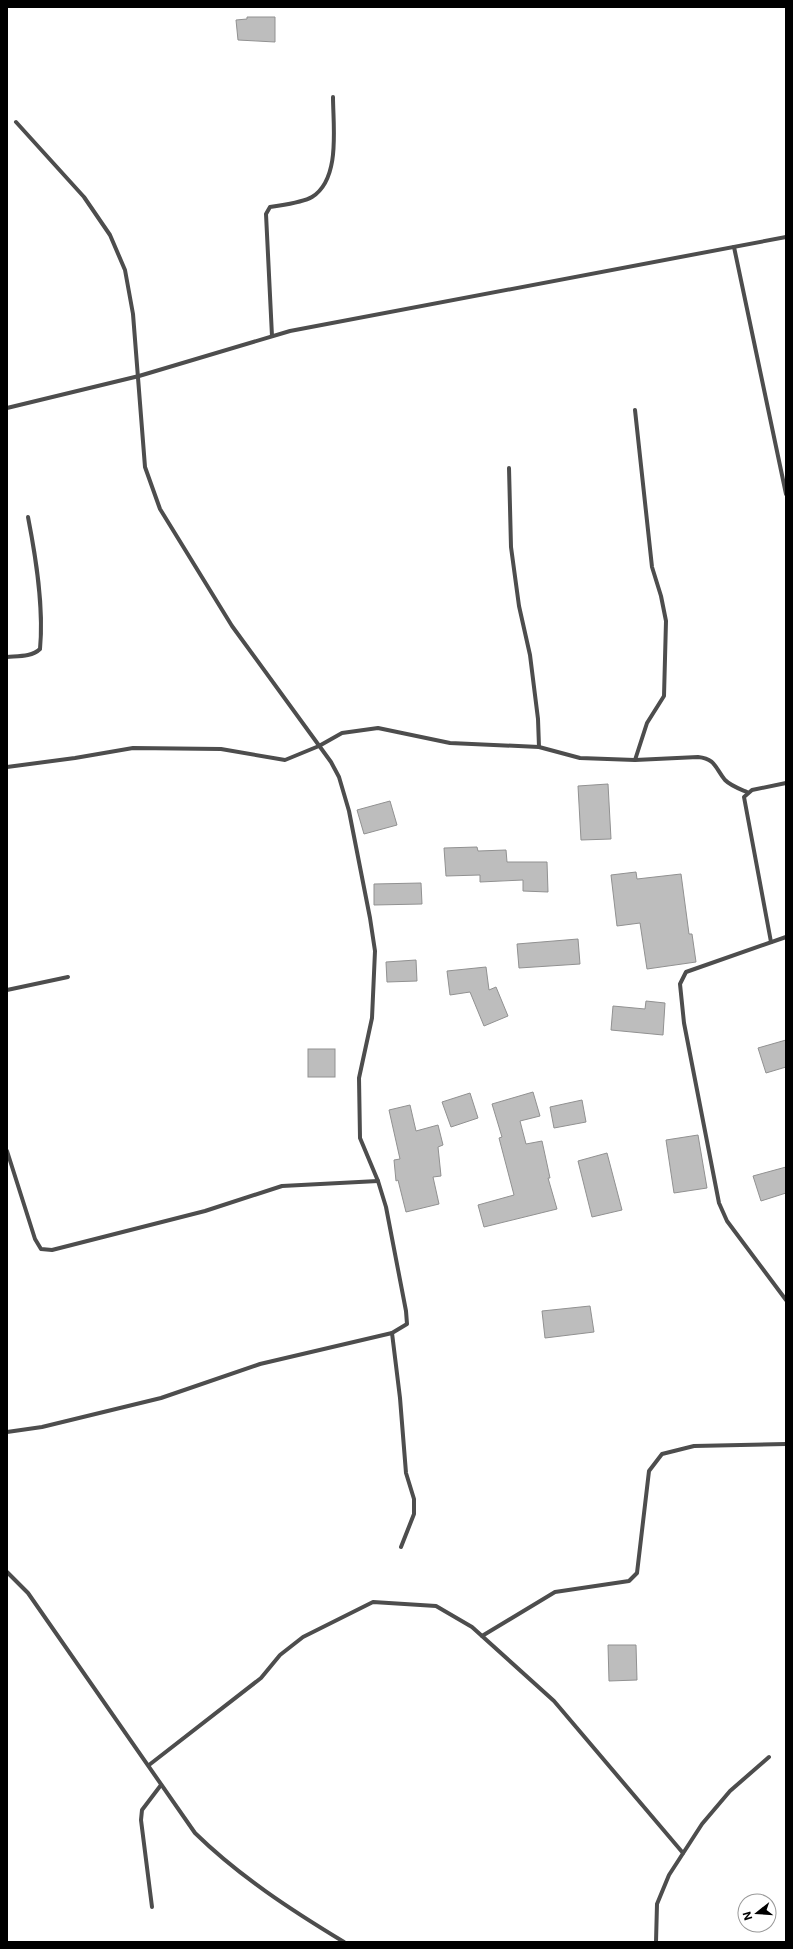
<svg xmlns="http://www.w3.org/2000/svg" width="793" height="1949" font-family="Inter,sans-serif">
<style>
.building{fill:#bdbdbd;stroke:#919191}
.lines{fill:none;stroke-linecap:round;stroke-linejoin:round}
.street{stroke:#4d4d4d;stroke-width:4}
</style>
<rect width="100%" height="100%" fill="#fff"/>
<!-- building -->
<g class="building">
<path d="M247,17H275V42L238,40L236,20L247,19Z"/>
<path d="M608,784L611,839L581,840L578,786Z"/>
<path d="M390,801L397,825L364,834L357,810Z"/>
<path d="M477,847L478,851L506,850L507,862H547L548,892L523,891V880L480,882V875L446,876L444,848Z"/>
<path d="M636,872L637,879L681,874L689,934H692L696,962L647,969L640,923L617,926L611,875Z"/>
<path d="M421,883L422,904L374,905V884Z"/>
<path d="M578,939L580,964L519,968L517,944Z"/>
<path d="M416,960L417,981L387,982L386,962Z"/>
<path d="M486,967L489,990L496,987L508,1016L484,1026L470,992L450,995L447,971Z"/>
<path d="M646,1001L665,1003L663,1035L611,1030L613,1006L645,1009Z"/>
<path d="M786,1040V1067L766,1073L758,1048Z"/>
<rect x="308" y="1049" width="27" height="28"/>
<path d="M533,1092L540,1116L520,1121L526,1144L542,1141L550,1178H548L557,1209L484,1227L478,1205L514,1195L499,1138L502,1137L492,1104Z"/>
<path d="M470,1093L478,1118L451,1127L442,1102Z"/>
<path d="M582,1100L586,1122L554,1128L550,1107Z"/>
<path d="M410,1105L416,1131L438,1125L443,1145L438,1147L441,1176L433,1177L439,1204L406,1212L398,1180L396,1181L394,1160L400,1159L389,1110Z"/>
<path d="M698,1135L707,1188L674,1193L666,1140Z"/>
<path d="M607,1153L622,1210L592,1217L578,1161Z"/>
<path d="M786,1167V1193L761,1201L753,1176Z"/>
<path d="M590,1306L594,1332L545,1338L542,1311Z"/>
<path d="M608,1645H636L637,1680L609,1681Z"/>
</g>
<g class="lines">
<!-- street -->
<g class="street">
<path d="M734,247L786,494"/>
<path d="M272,336L266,214L270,207C281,205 302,203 312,197C341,179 333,126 333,97"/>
<path d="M7,408L139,376L290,331L786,237"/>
<path d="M635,410L652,567L661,596L666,621L664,696L647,723L635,760"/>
<path d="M509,468L511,547L519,606L530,655L538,719L539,747"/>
<path d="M7,657C18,656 32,657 40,649C44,607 36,558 28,517"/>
<path d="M7,767L75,758L133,748L221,749L285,760L319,746L342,733L378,728L450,743L539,747L580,758L635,760L698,757C716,759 715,768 725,780C731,786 740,789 747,792"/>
<path d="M786,937L686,972L680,984L684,1023L719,1203L727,1221L786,1300"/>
<path d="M771,942L744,797L752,790L786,783"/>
<path d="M7,990L68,977"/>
<path d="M7,1151L35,1239L41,1249L52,1250L205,1211L282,1186L378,1181"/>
<path d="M392,1333L400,1398L406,1473L414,1499V1514L401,1547"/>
<path d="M7,1432L42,1427L161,1398L260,1364L392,1333L407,1324L406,1311L386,1207L378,1181L360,1138L359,1078L372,1018L375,951L370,918L349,811L339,777L331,762L232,626L160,509L145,467L133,314L125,270L110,235L84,197L16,122"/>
<path d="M7,1572L28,1593L195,1833C239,1876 291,1910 344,1942"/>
<path d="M482,1636L555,1592L629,1581L637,1573L649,1471L662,1454L694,1446L786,1444"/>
<path d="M149,1765L261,1678L280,1655L303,1637L373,1602L436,1606L472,1627L554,1701L683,1853"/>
<path d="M152,1907L141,1820L142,1810L161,1785"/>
<path d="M656,1942L657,1904L669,1875L702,1824L730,1791L769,1757"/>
</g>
</g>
<!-- border -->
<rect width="793" height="1949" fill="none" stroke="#000000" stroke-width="16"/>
<!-- north arrow -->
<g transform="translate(757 1913) rotate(253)"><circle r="19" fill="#ffffff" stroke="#999999"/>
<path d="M0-3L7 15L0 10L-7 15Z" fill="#000000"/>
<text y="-6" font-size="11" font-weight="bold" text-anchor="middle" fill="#000000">N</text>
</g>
</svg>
